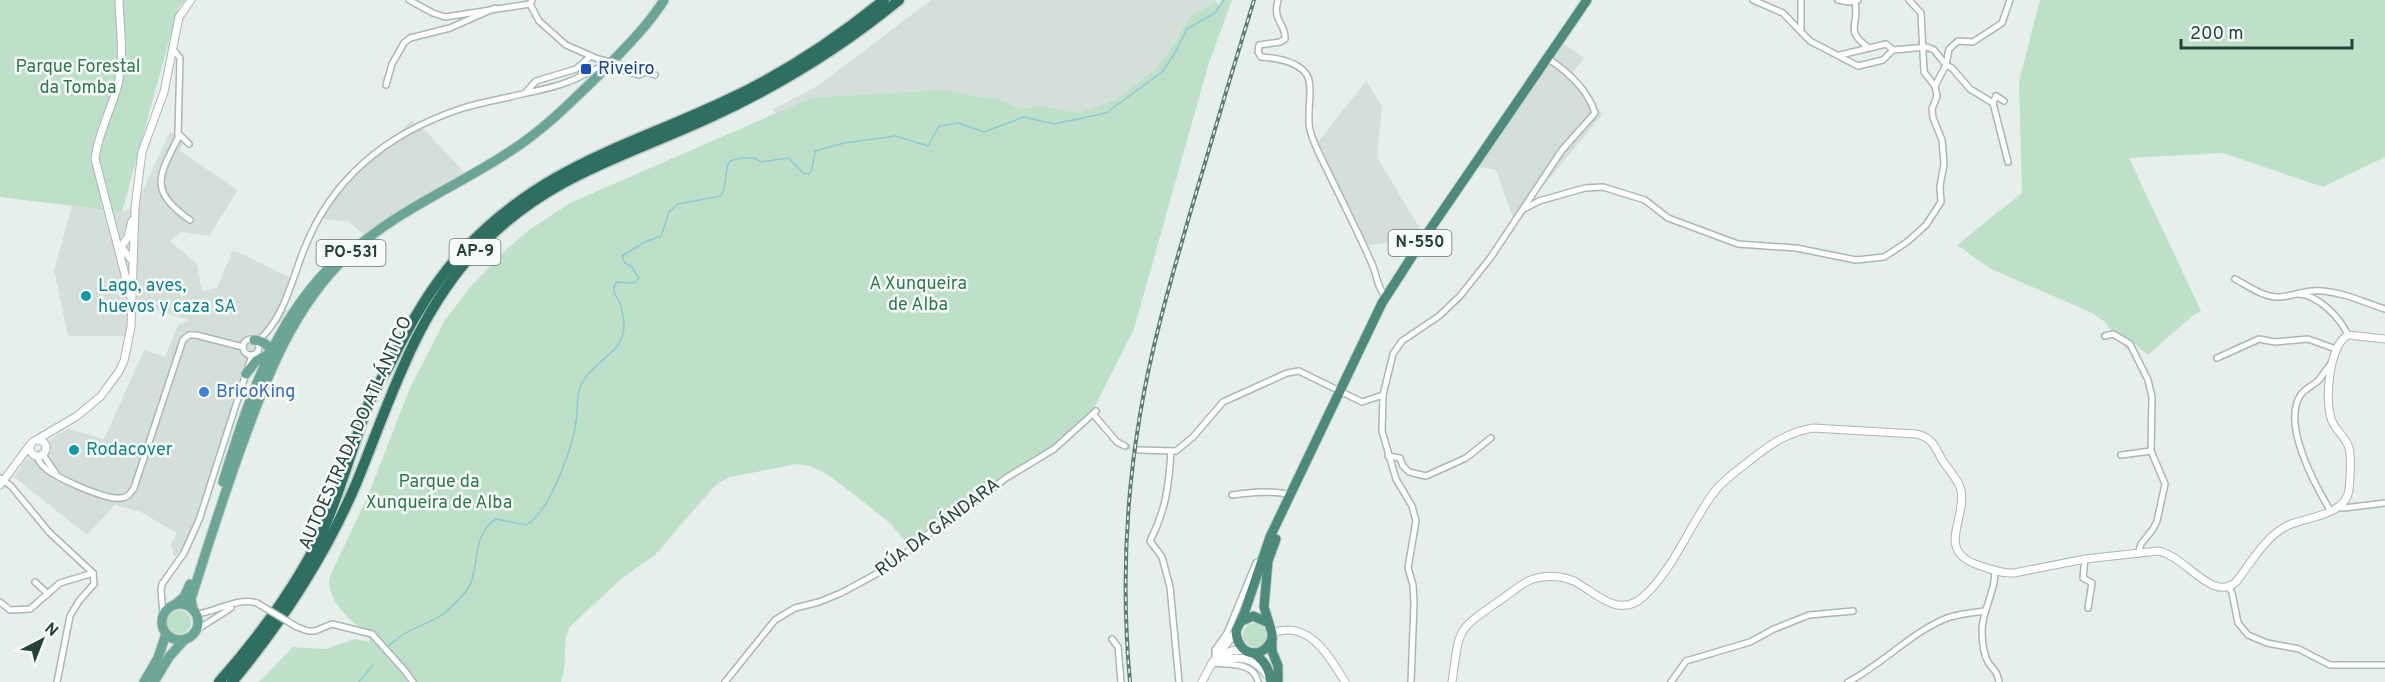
<svg xmlns="http://www.w3.org/2000/svg" width="2385" height="682" font-family="Overpass,sans-serif">
<style>
.built{fill:#d4dfda}
.green{fill:#bfe0c8}
.lines{fill:none;stroke-linecap:round;stroke-linejoin:round}
.stream{stroke:#8ec9d4;stroke-width:1.5}
.minor-tunnel{stroke:#bfccc8;stroke-width:5;stroke-dasharray:5 2.5;stroke-linecap:butt}
.minor-casing{stroke:#a8b8b2;stroke-width:8}
.tertiary-casing{stroke:#a8b8b2;stroke-width:9}
.primary-casing{stroke:#c2cac8;stroke-width:11}
.trunk-casing{stroke:#c2cac8;stroke-width:11}
.motorway-casing{stroke:#c2cac8;stroke-width:13}
.minor{stroke:#fff;stroke-width:5}
.tertiary{stroke:#fff;stroke-width:7}
.primary{stroke:#6aa596;stroke-width:9}
.trunk{stroke:#4c8a7c;stroke-width:9}
.motorway{stroke:#2f6f62;stroke-width:10}
.rail-casing{stroke:#5f7d75;stroke-width:4}
.rail{stroke:#f7fbf9;stroke-width:1.5;stroke-dasharray:4.5;stroke-linecap:butt}
.minor-bridge-casing{stroke:#a8b8b2;stroke-width:8;stroke-linecap:butt}
.minor-bridge{stroke:#fff;stroke-width:5}
.transit-dot{fill:#1a4fb4;stroke:#f7fbf9;stroke-width:2}
.culture-dot{fill:#0f9aa8;stroke:#f7fbf9;stroke-width:2}
.shop-dot{fill:#3f7fe0;stroke:#f7fbf9;stroke-width:2}
.labels{text-anchor:middle;dominant-baseline:central;stroke-width:5;stroke-linejoin:round;paint-order:stroke}
.shield{fill:#f7fbf9;stroke:#637a73;stroke-width:1.5}
.shield-label{font-size:16px;font-weight:bold;fill:#24423a}
.park-label{font-size:18px;fill:#2d7a4b;stroke:#f7fbf9}
.transit-label{font-size:18px;fill:#164399;stroke:#f7fbf9;text-anchor:start}
.culture-label{font-size:18px;fill:#0d838f;stroke:#f7fbf9;text-anchor:start}
.shop-label{font-size:18px;fill:#366cbe;stroke:#f7fbf9;text-anchor:start}
.street-label{font-size:18px;fill:#24423a;stroke:#f7fbf9}
</style>
<rect width="100%" height="100%" fill="#e6efeb"/>
<!-- built -->
<g class="built">
<path d="M931,0H1217L1191,15L1168,54L1153,71L1115,100L1078,113L1039,105L990,115L786,119L772,110L819,85Z"/>
<path d="M1559,40L1584,58L1573,72L1602,115L1514,221L1496,170L1473,166Z"/>
<path d="M1366,81L1382,106L1377,157L1425,237L1364,246L1315,146Z"/>
<path d="M410,121L420,125L465,173L395,214L365,235L348,221L328,220L320,216L342,186L396,137Z"/>
<path d="M170,132L185,137L180,151L238,190L209,236L181,232L170,241L197,264L202,291L217,288L233,250L293,279L282,307L292,313L259,340L189,542L174,557L171,544L177,533L141,512L115,505L87,535L14,477L25,461L56,435L68,429L104,439L144,350L165,357L178,325L188,320L132,301L130,336H68L54,270L72,206L122,212L135,207Z"/>
</g>
<!-- green -->
<g class="green">
<path d="M0,0H185L178,8L122,212L0,197Z"/>
<path d="M1221,0H1232L1208,66L1134,329L1091,414L1042,456L909,546L891,524L851,492L828,475L810,466L797,464L730,477L720,482L711,490L655,555L621,579L570,627C561,644 568,664 561,682H259L293,647L325,649L355,639L369,642L370,631C366,629 361,628 357,625C343,615 325,593 330,576L367,498L410,388L445,320L473,284L507,249L529,230L570,203L811,98L944,90L985,98H997L1020,109L1039,105L1078,113L1115,100L1153,71L1168,54L1191,15L1216,1L1219,5Z"/>
<path d="M2040,0H2385V157L2323,187L2223,153L2129,158L2201,311L2191,317L2148,355L2136,345L2144,341L2126,349L2105,322L2092,313L1991,269L1957,245L2022,193L2019,81Z"/>
<circle cx="179" cy="622" r="12"/>
<circle cx="1255" cy="635" r="12"/>
</g>
<g class="lines">
<!-- stream -->
<g class="stream">
<path d="M387,648C402,631 420,627 439,617C448,611 463,596 469,587C480,567 471,535 496,519L526,525C549,513 570,453 575,428C578,416 576,403 579,391C586,365 619,355 623,334C625,326 623,314 621,306C619,296 608,293 617,282L634,283L639,278L631,266L625,263L622,256L645,242L661,236L669,212L678,204L721,196C728,185 723,172 730,161L741,158H755L761,162L789,158L803,173L809,174L812,169L815,151L844,143L896,136L928,146L939,126L958,123L984,132L1024,117L1054,124L1106,113L1162,72L1175,53L1187,29L1215,13L1224,0"/>
<path d="M359,682L373,665"/>
</g>
<!-- minor-tunnel -->
<path class="minor-tunnel" d="M1125,446L1139,450"/>
<!-- minor casing -->
<g class="minor-casing">
<g id="minor">
<path d="M409,0L433,13L445,17L530,4"/>
<path d="M532,0L530,4L539,21L566,45L598,59"/>
<path d="M1278,0C1272,22 1286,23 1285,39L1280,42L1259,45L1258,52L1261,57C1276,58 1298,61 1307,75C1314,87 1306,115 1310,130C1314,146 1323,161 1330,176C1344,205 1359,234 1372,264C1377,275 1377,288 1386,297"/>
<path d="M1753,0L1783,13L1810,41L1858,66L1883,60L1893,50L1927,47L1934,50L1946,65L1952,68L1970,89L1993,103L2008,162"/>
<path d="M1838,0L1849,2L1858,0"/>
<path d="M1855,2C1860,27 1843,29 1869,48"/>
<path d="M1801,29V0"/>
<path d="M172,48L180,58L178,133L189,144"/>
<path d="M1840,55L1886,44L1893,50"/>
<path d="M619,64L655,75"/>
<path d="M386,85L392,64L404,43L410,38L450,28L495,8"/>
<path d="M1935,86L1946,65L1949,49L1958,41L1973,42L2002,23L2010,0"/>
<path d="M526,92L536,81L576,69L591,56"/>
<path d="M1993,103L1996,96L2004,101"/>
<path d="M178,133V138C158,177 149,191 190,220"/>
<path d="M1524,209L1539,201L1585,188L1603,187L1645,200L1668,218L1738,244L1796,248L1856,260L1884,257L1907,242L1926,225L1941,202L1940,186L1944,164L1942,140L1933,118L1932,109L1937,96L1935,86L1924,72L1921,13L1909,0"/>
<path d="M2235,279C2248,286 2263,297 2278,297C2294,297 2303,289 2323,291C2349,294 2362,302 2385,309"/>
<path d="M2298,294C2319,295 2340,318 2348,335"/>
<path d="M2105,336L2113,334L2130,344L2148,380L2152,397L2151,451L2165,484L2157,521L2153,529L2141,544L2138,554"/>
<circle cx="251" cy="347" r="8"/>
<path d="M259,340C285,317 292,278 305,247C333,177 389,133 460,109C481,102 504,99 526,93C541,90 556,87 570,81C580,78 589,70 599,68C612,65 628,72 639,75L648,71"/>
<path d="M2217,358L2259,339L2275,342L2308,339L2336,349"/>
<path d="M1093,414L1117,442L1125,446"/>
<path d="M1139,450L1176,451L1193,437L1223,402L1287,373L1299,371L1362,402L1383,395"/>
<path d="M1171,451C1169,485 1166,510 1150,541L1162,557L1170,587L1179,682"/>
<path d="M43,455L55,472"/>
<path d="M2121,455L2151,451"/>
<path d="M1388,456L1400,458L1403,466L1409,472L1426,476L1466,458L1491,438"/>
<path d="M37,457C39,461 41,465 45,468C57,478 105,500 120,498C127,498 130,494 134,488L183,340L189,335H196L243,347"/>
<path d="M0,478L11,486L49,532L93,573"/>
<path d="M1232,495C1252,492 1272,490 1291,495"/>
<path d="M2337,507L2344,508L2385,503"/>
<path d="M2330,510C2315,485 2282,425 2300,396C2304,389 2312,386 2318,381C2323,375 2327,368 2332,362"/>
<path d="M2085,559L2083,578L2092,583L2088,608"/>
<path d="M1994,570C1998,585 1982,611 1982,630C1982,640 1983,653 1988,662C1995,673 1996,668 1999,682"/>
<path d="M35,582L48,594"/>
<path d="M2229,587L2232,593L2238,623L2248,635L2267,643L2299,649L2330,665H2385"/>
<path d="M0,602L10,610L30,609L60,583L93,573"/>
<path d="M163,614L161,590L162,584L184,553L199,520L252,355"/>
<path d="M196,614C217,612 236,597 257,603"/>
<path d="M297,627L308,631H315L332,624L372,634L405,671L413,682"/>
<path d="M195,631L231,608"/>
<path d="M1112,639L1118,647L1121,682"/>
<path d="M1215,658V650L1227,633L1256,563L1261,560"/>
<path d="M1214,663C1230,665 1254,662 1258,682"/>
<path d="M57,682L70,616L79,601L94,584L93,573"/>
<path d="M725,682L775,620L795,608L819,602L841,593L893,565L925,536L951,520L1006,478L1054,449L1096,411"/>
<path d="M1411,682L1414,603L1413,585L1408,568L1416,521L1412,506L1396,479L1382,431L1383,395L1393,354L1402,341L1439,316L1460,296L1491,257L1562,150L1595,113C1588,90 1567,71 1547,58"/>
<path d="M1671,682L1686,661L1750,642L1774,629L1809,615L1853,611"/>
<path d="M1848,682C1883,664 1910,633 1947,618C1958,614 1972,613 1984,611"/>
</g>
</g>
<!-- tertiary casing -->
<g class="tertiary-casing">
<g id="tertiary">
<path d="M119,0C120,29 125,59 117,88C110,112 98,134 95,159L131,298"/>
<path d="M118,244L133,261"/>
<path d="M121,247L128,237L132,221"/>
<path d="M38,439L77,416L100,397L118,373L124,361L131,327L135,207L142,152L164,92L179,17L191,0"/>
<circle cx="38" cy="448" r="8"/>
<path d="M0,485L30,445"/>
<path d="M1272,633C1309,619 1329,656 1345,682"/>
<path d="M1222,657L1231,651L1244,650"/>
<path d="M1217,661C1238,656 1254,656 1267,675"/>
<path d="M1202,682L1212,663L1236,631"/>
<path d="M1452,682C1460,629 1454,632 1499,601C1510,594 1521,583 1533,579C1546,575 1561,576 1574,581C1595,592 1618,619 1643,597C1675,568 1689,525 1715,491C1725,478 1740,469 1753,458C1772,443 1789,432 1813,428L1916,434C1931,437 1935,446 1941,458C1947,469 1958,478 1961,490C1967,519 1935,550 1978,565C1990,569 2002,574 2014,573L2085,559L2158,551C2186,556 2212,603 2236,582C2251,563 2266,535 2289,525C2307,517 2346,515 2349,490C2350,477 2352,460 2349,448C2346,437 2336,431 2332,421C2324,402 2329,345 2348,335L2385,339"/>
</g>
</g>
<!-- primary casing -->
<g class="primary-casing">
<g id="primary">
<path d="M254,340C261,340 265,343 270,348L269,354"/>
<path d="M246,374L256,361L271,353"/>
<path d="M223,482C247,405 271,327 329,268"/>
<circle cx="180" cy="622" r="18"/>
<path d="M176,604L184,597L190,584"/>
<path d="M193,610L191,599C207,548 223,498 241,448C266,378 293,307 348,255C395,211 456,187 509,152C544,130 572,101 602,72C624,49 647,27 664,0"/>
<path d="M144,682L158,658L166,634"/>
<path d="M154,682L169,657L185,639"/>
</g>
</g>
<!-- trunk casing -->
<g class="trunk-casing">
<g id="trunk">
<path d="M1276,539L1268,561L1264,607L1272,633V651L1278,666V682"/>
<path d="M1242,621L1253,616L1267,622"/>
<path d="M1272,639C1262,662 1237,655 1236,631L1244,614L1270,537L1382,303L1420,244L1587,0"/>
<path d="M1254,653C1265,662 1269,668 1271,682"/>
</g>
</g>
<!-- motorway casing -->
<g class="motorway-casing">
<g id="motorway">
<path d="M219,682C258,638 295,588 321,535C340,494 351,450 367,408C373,393 382,378 390,364C410,324 432,284 463,251C543,165 628,147 729,99C785,73 836,39 884,0"/>
<path d="M232,682C282,622 325,556 356,484C391,399 416,310 483,243C553,173 628,156 713,116C780,85 842,47 899,0"/>
</g>
</g>
<!-- minor -->
<use href="#minor" class="minor"/>
<!-- tertiary -->
<use href="#tertiary" class="tertiary"/>
<!-- primary -->
<use href="#primary" class="primary"/>
<!-- trunk -->
<use href="#trunk" class="trunk"/>
<!-- motorway -->
<use href="#motorway" class="motorway"/>
<!-- rail casing -->
<g class="rail-casing">
<path id="rail" d="M1130,682C1122,594 1125,503 1140,415C1151,348 1170,283 1189,217C1210,145 1232,72 1254,0"/>
</g>
<!-- rail -->
<use href="#rail" class="rail"/>
<!-- minor-bridge casing -->
<g class="minor-bridge-casing">
<g id="minor-bridge">
<path d="M598,59L619,64"/>
<path d="M257,603L297,627"/>
</g>
</g>
<!-- minor-bridge -->
<use href="#minor-bridge" class="minor-bridge"/>
</g>
<!-- markers -->
<rect class="transit-dot" x="580" y="63" width="12" height="12" rx="3"/>
<g class="culture-dot">
<circle cx="86" cy="296" r="6"/>
<circle cx="74" cy="450" r="6"/>
</g>
<circle class="shop-dot" cx="204" cy="392" r="6"/>
<g class="labels">
<!-- shield labels -->
<g class="shield">
<rect x="1388.5" y="230" width="63" height="26" rx="4.5"/>
<rect x="449.5" y="239" width="51" height="26" rx="4.5"/>
<rect x="316.5" y="240" width="69" height="26" rx="4.5"/>
</g>
<g class="shield-label">
<text x="1420" y="243">N-550</text>
<text x="475" y="252">AP-9</text>
<text x="351" y="253">PO-531</text>
</g>
<!-- park labels -->
<g class="park-label">
<text x="78" y="67">Parque Forestal<tspan x="78" dy="21">da Tomba</tspan></text>
<text x="918" y="284">A Xunqueira<tspan x="918" dy="21">de Alba</tspan></text>
<text x="439" y="482">Parque da<tspan x="439" dy="21">Xunqueira de Alba</tspan></text>
</g>
<!-- transit labels -->
<g class="transit-label">
<text x="598" y="69">Riveiro</text>
</g>
<!-- culture labels -->
<g class="culture-label">
<text x="98" y="286">Lago, aves,<tspan x="98" dy="21">huevos y caza SA</tspan></text>
<text x="86" y="450">Rodacover</text>
</g>
<!-- shop labels -->
<g class="shop-label">
<text x="216" y="392">BricoKing</text>
</g>
<!-- street labels -->
<g class="street-label">
<text transform="translate(356 433) rotate(-66)">AUTOESTRADA DO ATLÁNTICO</text>
<text transform="translate(938 528) rotate(-37)">RÚA DA GÁNDARA</text>
</g>
</g>
<!-- north arrow -->
<g transform="translate(42 640) rotate(42)" stroke="#f7fbf9" stroke-width="4.5" paint-order="stroke">
<path d="M0-4.5L10 22L0 15L-10 22Z" fill="#24423a"/>
<text y="-9" font-size="16" font-weight="bold" text-anchor="middle" fill="#24423a">N</text>
</g>
<!-- scale -->
<path d="M2181 39v9h171v-9" fill="none" stroke="#24423a" stroke-width="3"/>
<text x="2190" y="39" font-size="18" fill="#24423a" stroke="#f7fbf9" stroke-width="4.5" paint-order="stroke">200 m</text>
</svg>
